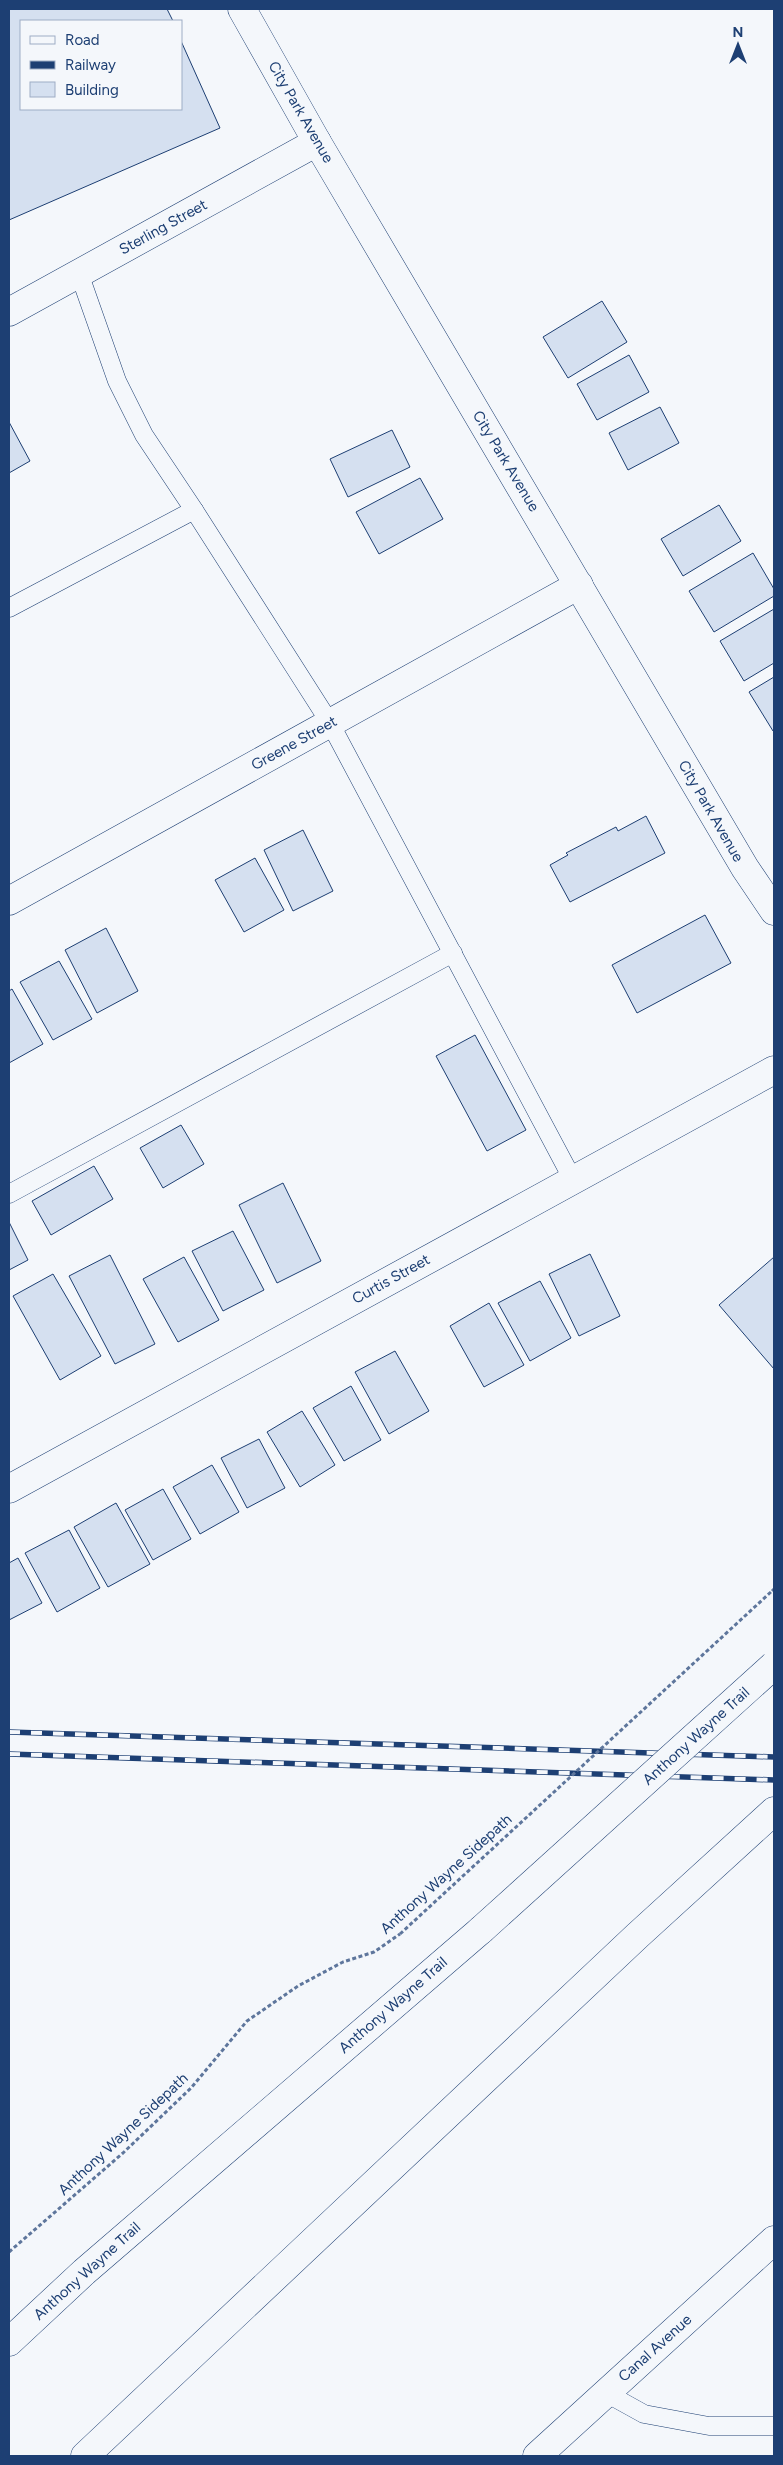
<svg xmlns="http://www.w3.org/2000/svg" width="783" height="2465" font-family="Figtree,sans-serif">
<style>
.building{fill:#d5e0f0;stroke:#1d3f73}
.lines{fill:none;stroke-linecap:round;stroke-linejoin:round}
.service-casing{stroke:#1d3f73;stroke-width:19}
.minor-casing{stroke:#1d3f73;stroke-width:29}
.tertiary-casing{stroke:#1d3f73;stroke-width:29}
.trunk-casing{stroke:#1d3f73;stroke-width:29}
.path{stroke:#5e769c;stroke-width:3;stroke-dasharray:4 2.5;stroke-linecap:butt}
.service{stroke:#f4f7fb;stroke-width:18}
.minor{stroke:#f4f7fb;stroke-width:28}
.tertiary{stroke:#f4f7fb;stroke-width:28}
.trunk{stroke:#f4f7fb;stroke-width:28}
.rail-casing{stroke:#1d3f73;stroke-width:5.5}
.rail{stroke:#f4f7fb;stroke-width:4;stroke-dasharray:11;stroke-linecap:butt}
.trunk-bridge-casing{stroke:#1d3f73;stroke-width:29;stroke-linecap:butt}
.path-bridge{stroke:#5e769c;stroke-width:3;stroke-dasharray:4 2.5;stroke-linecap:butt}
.trunk-bridge{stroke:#f4f7fb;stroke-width:28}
.labels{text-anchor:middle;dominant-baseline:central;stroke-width:4;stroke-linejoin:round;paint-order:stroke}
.street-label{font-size:15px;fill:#1d3f73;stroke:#f4f7fb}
</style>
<rect width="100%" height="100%" fill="#f4f7fb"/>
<!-- building -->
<g class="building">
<path d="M9,9H167L173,21H21V109H181V41L220,128L9,220Z"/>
<path d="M602,301L627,342L568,378L543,337Z"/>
<path d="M629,355L649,392L597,420L577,384Z"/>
<path d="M660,407L679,443L628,470L609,433Z"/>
<path d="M9,422L30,461L9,473Z"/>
<path d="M392,430L410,467L348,497L330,459Z"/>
<path d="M420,478L443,519L379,554L356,512Z"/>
<path d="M719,505L741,541L683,576L661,539Z"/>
<path d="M753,553L774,589V596L714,632L689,591Z"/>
<path d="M774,609V663L744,681L720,641Z"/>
<path d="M774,677V730L773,731L749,692Z"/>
<path d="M646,816L665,853L570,902L550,865L568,855L566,853L616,827L618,831Z"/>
<path d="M303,830L333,891L293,911L264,850Z"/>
<path d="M255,858L284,910L244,932L215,880Z"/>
<path d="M705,915L731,963L637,1013L612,965Z"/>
<path d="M106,928L138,991L97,1013L65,950Z"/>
<path d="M59,961L92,1019L53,1040L20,982Z"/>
<path d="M12,989L43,1044L9,1063V991Z"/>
<path d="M475,1035L526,1130L487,1151L436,1056Z"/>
<path d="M181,1125L204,1164L163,1188L140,1148Z"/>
<path d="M94,1166L113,1199L51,1235L32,1201Z"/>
<path d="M283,1183L321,1261L277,1283L239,1205Z"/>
<path d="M9,1222L28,1260L9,1270Z"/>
<path d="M233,1231L264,1290L223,1311L192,1251Z"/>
<path d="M590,1254L620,1316L579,1336L549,1274Z"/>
<path d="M110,1255L155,1344L115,1364L69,1276Z"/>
<path d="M184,1257L219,1320L178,1342L143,1279Z"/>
<path d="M774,1257V1369L719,1305Z"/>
<path d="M53,1274L101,1356L60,1380L13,1296Z"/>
<path d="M540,1281L571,1338L530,1361L498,1303Z"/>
<path d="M489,1303L524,1365L484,1387L450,1326Z"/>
<path d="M395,1351L429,1411L389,1434L355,1372Z"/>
<path d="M351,1386L381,1440L344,1461L313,1408Z"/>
<path d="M302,1411L335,1465L300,1487L267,1432Z"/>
<path d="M259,1439L285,1488L247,1508L221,1458Z"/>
<path d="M212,1465L239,1512L200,1534L173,1487Z"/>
<path d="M163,1489L191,1539L153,1560L125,1510Z"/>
<path d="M116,1503L150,1564L108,1587L74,1527Z"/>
<path d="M69,1530L100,1588L57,1612L25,1553Z"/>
<path d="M18,1558L42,1603L9,1620V1563Z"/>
</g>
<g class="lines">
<!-- service casing -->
<g class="service-casing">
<g id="service">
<path d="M79,273L117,381L144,435L194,510L330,723L573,1180"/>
<path d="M9,608L194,510"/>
<path d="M9,1194L453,953"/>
<path d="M606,2393L644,2414L709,2426H774"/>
</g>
</g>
<!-- minor casing -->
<g class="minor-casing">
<g id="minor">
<path d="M9,312L317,142"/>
<path d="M9,901L579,585"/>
<path d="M9,1489L774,1070"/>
<path d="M537,2456L774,2240"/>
</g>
</g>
<!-- tertiary casing -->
<g class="tertiary-casing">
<path id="tertiary" d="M242,9L317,142L745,868L774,911"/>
</g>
<!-- trunk casing -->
<g class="trunk-casing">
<g id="trunk">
<path d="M9,2342L84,2272L481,1930"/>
<path d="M85,2456L637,1936L774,1811"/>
</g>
</g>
<!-- path -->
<g class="path">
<path d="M772,1591L774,1589"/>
<path d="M9,2252L123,2153L191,2088L247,2021L298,1986L343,1962L374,1952L400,1934"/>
</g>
<!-- service -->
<use href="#service" class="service"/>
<!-- minor -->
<use href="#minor" class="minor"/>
<!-- tertiary -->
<use href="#tertiary" class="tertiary"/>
<!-- trunk -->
<use href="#trunk" class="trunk"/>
<!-- rail casing -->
<g class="rail-casing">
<g id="rail">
<path d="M9,1732L774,1757"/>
<path d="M9,1754L774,1780"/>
</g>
</g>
<!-- rail -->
<use href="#rail" class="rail"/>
<!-- trunk-bridge casing -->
<g class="trunk-bridge-casing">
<path id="trunk-bridge" d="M481,1930L774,1665"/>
</g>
<!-- path-bridge -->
<path class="path-bridge" d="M400,1934L772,1591"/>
<!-- trunk-bridge -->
<use href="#trunk-bridge" class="trunk-bridge"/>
</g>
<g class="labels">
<!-- street labels -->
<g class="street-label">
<text transform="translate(301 112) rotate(60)">City Park Avenue</text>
<text transform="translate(163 227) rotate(-29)">Sterling Street</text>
<text transform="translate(506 461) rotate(59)">City Park Avenue</text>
<text transform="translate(294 743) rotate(-29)">Greene Street</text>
<text transform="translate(711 811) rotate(60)">City Park Avenue</text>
<text transform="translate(391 1279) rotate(-29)">Curtis Street</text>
<text transform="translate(696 1736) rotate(-42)">Anthony Wayne Trail</text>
<text transform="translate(446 1874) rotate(-42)">Anthony Wayne Sidepath</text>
<text transform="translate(393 2005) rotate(-41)">Anthony Wayne Trail</text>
<text transform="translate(123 2134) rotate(-43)">Anthony Wayne Sidepath</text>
<text transform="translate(87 2271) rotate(-42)">Anthony Wayne Trail</text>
<text transform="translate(655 2348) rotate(-42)">Canal Avenue</text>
</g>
</g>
<!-- border -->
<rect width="783" height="2465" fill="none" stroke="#1d3f73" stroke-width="20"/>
<!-- legend -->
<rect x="20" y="20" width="162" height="90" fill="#f4f7fb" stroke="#9eadc5"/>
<rect x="30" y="36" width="25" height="8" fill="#f4f7fb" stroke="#9eadc5"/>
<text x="65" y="45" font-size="15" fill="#1d3f73">Road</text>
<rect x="30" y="61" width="25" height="8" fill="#1d3f73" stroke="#9eadc5"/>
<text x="65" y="70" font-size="15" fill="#1d3f73">Railway</text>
<rect x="30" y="82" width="25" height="15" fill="#d5e0f0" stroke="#9eadc5"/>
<text x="65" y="95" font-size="15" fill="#1d3f73">Building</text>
<!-- north arrow -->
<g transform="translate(738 45)" stroke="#f4f7fb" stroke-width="4" paint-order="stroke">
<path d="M0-4L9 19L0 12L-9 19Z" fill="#1d3f73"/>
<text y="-8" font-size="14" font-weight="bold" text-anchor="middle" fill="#1d3f73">N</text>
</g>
</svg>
